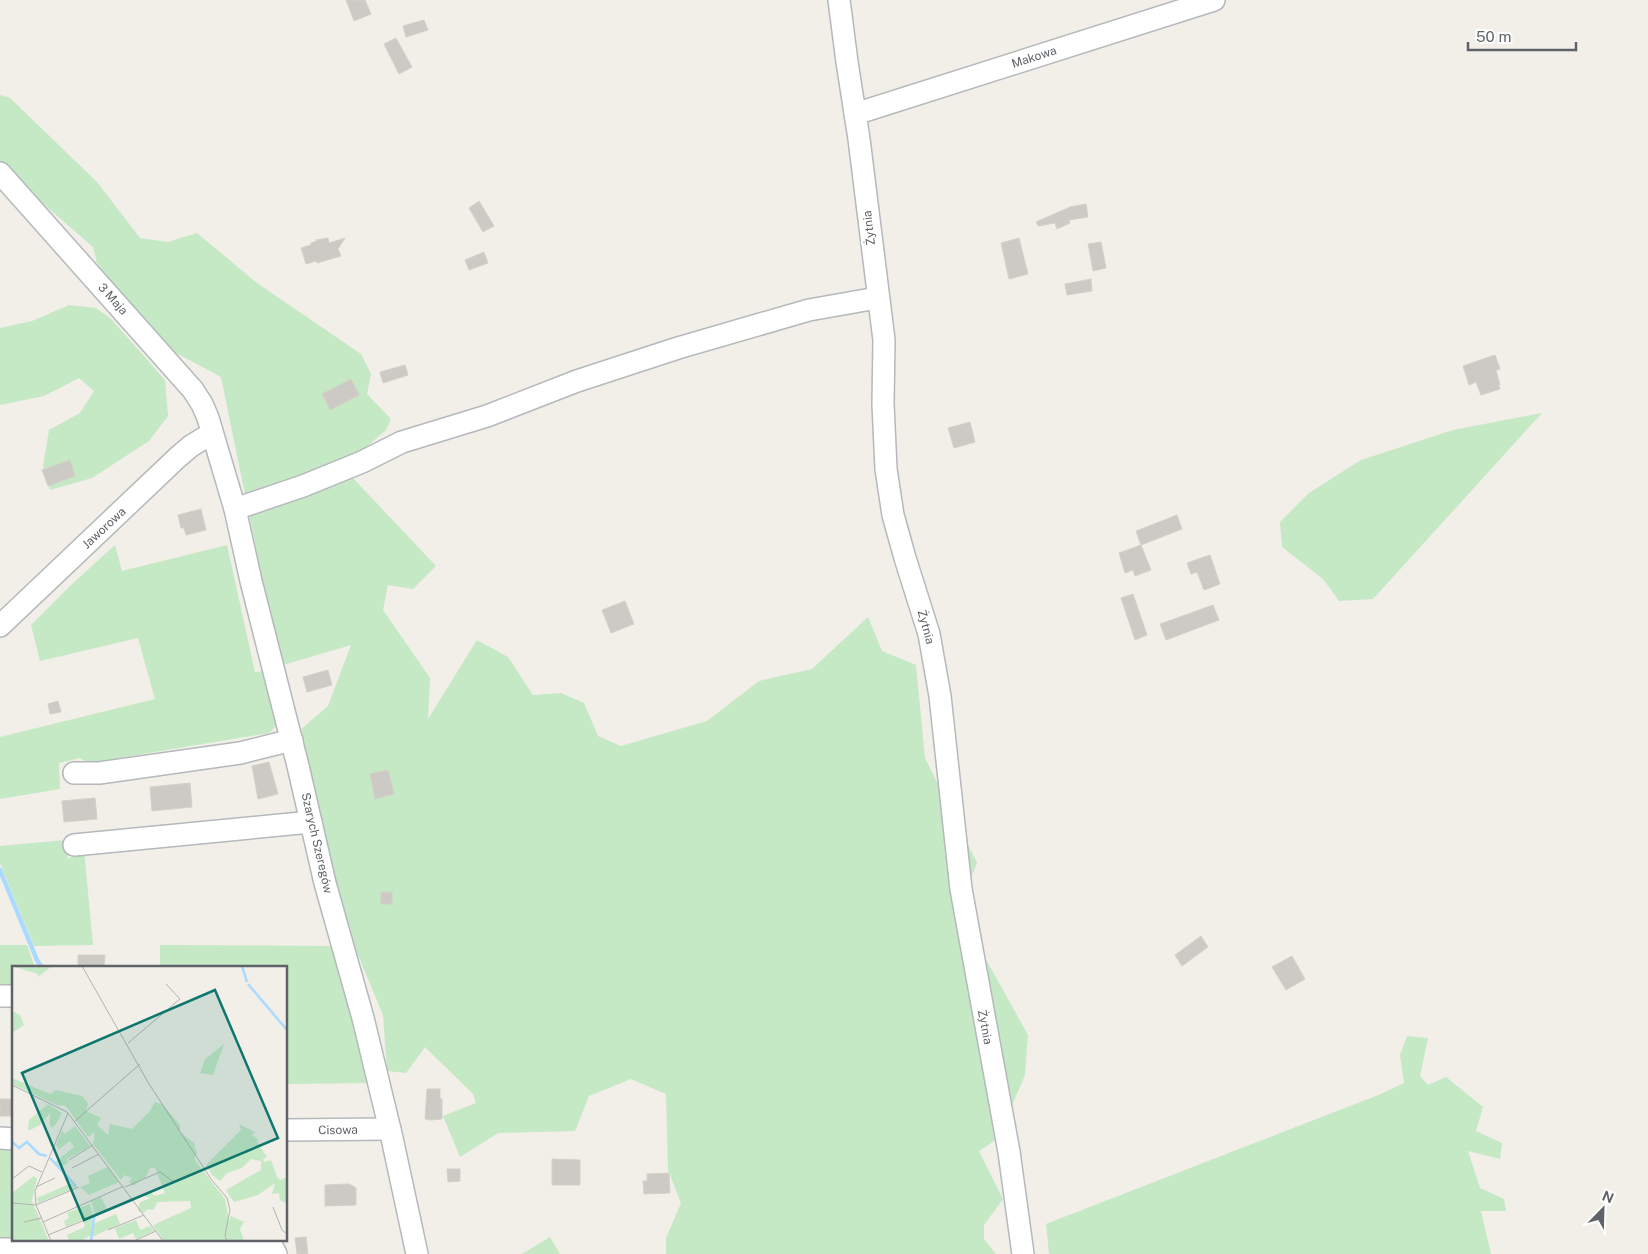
<svg xmlns="http://www.w3.org/2000/svg" width="1648" height="1254" font-family="'Public Sans',sans-serif">
<style>
.green{fill:#c5e8c5}
.lines{fill:none;stroke-linecap:round;stroke-linejoin:round}
.stream{stroke:#aadaff;stroke-width:4.5}
.building{fill:#cccac5;stroke:#d6d1c6}
.minor-casing{stroke:#b5b8bc;stroke-width:24}
.minor{stroke:#fff;stroke-width:21}
.labels{text-anchor:middle;dominant-baseline:central;stroke-width:5;stroke-linejoin:round;paint-order:stroke}
.street-label{font-size:12px;fill:#5f6368;stroke:#fff}
.inset-river{fill:none;stroke:#aadaff;stroke-width:2.5}
.inset-road{fill:none;stroke:#b3b3b1;stroke-width:1}
.view{fill:#0f766e;fill-opacity:0.15;stroke:#0f766e;stroke-width:2.5}
.inset-edge{fill:none;stroke:#5f6368;stroke-width:2.5}
</style>
<rect width="100%" height="100%" fill="#f1efe8"/>
<!-- green -->
<g class="green">
<path d="M0,95L10,98L97,182L140,238L168,242L197,233L257,283L361,354L371,374L367,394L391,419L386,430L351,460L350,475L436,566L413,589L388,585L383,610L430,678L428,719L477,640L508,657L533,695L561,693L584,703L598,736L621,746L707,721L759,681L812,669L868,617L882,651L916,665L925,758L977,863L958,909L1028,1035L1025,1075L1010,1110L1017,1126L979,1151L1003,1199L984,1225V1239L996,1254H666V1238L681,1203L668,1170L666,1094L631,1079L589,1096L575,1131L498,1133L460,1157L443,1116L476,1103L473,1094L425,1047L406,1073L387,1071L383,1015L348,931L323,840L300,730L328,706L351,645L283,665L270,617L221,377L159,344L97,263L93,247L31,193L0,163Z"/>
<path d="M69,305L96,308L111,319L165,380L168,416L149,441L92,478L50,490L43,466L49,430L80,413L94,391L79,378L44,396L0,405V328L32,321Z"/>
<path d="M1542,413L1373,599L1339,601L1323,579L1282,547L1280,522L1309,493L1361,460L1453,430Z"/>
<path d="M115,545L122,571L227,545L255,672L265,671L278,724L269,733L88,763L80,758L59,763L60,789L0,799V737L155,699L138,638L40,661L31,625L70,586Z"/>
<path d="M66,840L68,859L84,849L93,945L34,946L0,863V846Z"/>
<path d="M0,945H27L35,968H14V990H0Z"/>
<path d="M160,945L336,946L370,1083L286,1084V968H160Z"/>
<path d="M1407,1036L1428,1038L1420,1076L1428,1085L1446,1077L1483,1107L1476,1131L1502,1143L1500,1159L1468,1151L1480,1188L1504,1199L1506,1211H1481L1491,1254H1049L1046,1224L1381,1094L1404,1083L1400,1055Z"/>
<path d="M0,1145H14V1240L0,1244Z"/>
<path d="M550,1237L560,1254H522Z"/>
</g>
<g class="lines">
<!-- stream -->
<path class="stream" d="M0,870L37,960L42,968"/>
</g>
<!-- building -->
<g class="building">
<path d="M346,0H365L371,14L354,21Z"/>
<path d="M424,20L428,30L406,37L403,26Z"/>
<path d="M396,38L412,67L399,74L384,44Z"/>
<path d="M479,201L494,226L483,232L469,208Z"/>
<path d="M1086,204L1088,217L1069,220L1070,223L1057,229L1055,223L1038,226L1036,222L1070,207Z"/>
<path d="M328,238L329,243L345,238L338,249L341,256L317,263L316,261L306,264L301,248L311,245V243L317,241L316,240Z"/>
<path d="M1019,238L1028,274L1009,279L1001,243Z"/>
<path d="M1101,242L1106,268L1093,271L1088,244Z"/>
<path d="M484,252L488,263L469,270L465,260Z"/>
<path d="M1091,279L1092,291L1067,295L1065,284Z"/>
<path d="M1495,355L1500,369L1496,370L1500,385H1498L1500,389L1481,395L1476,382L1469,385L1463,366Z"/>
<path d="M405,365L408,375L383,383L380,372Z"/>
<path d="M351,379L359,395L330,410L322,394Z"/>
<path d="M970,422L975,442L954,448L948,428Z"/>
<path d="M70,460L75,476L48,486L42,470Z"/>
<path d="M201,509L206,530L186,535L184,528H181L178,515Z"/>
<path d="M1177,515L1182,529L1141,545L1136,531Z"/>
<path d="M1141,545L1151,570L1135,576L1133,570L1125,573L1119,553Z"/>
<path d="M1210,555L1220,584L1204,590L1197,572L1191,574L1187,563Z"/>
<path d="M1133,594L1147,635L1135,640L1121,598Z"/>
<path d="M625,601L634,624L611,633L602,610Z"/>
<path d="M1213,605L1219,620L1166,640L1160,624Z"/>
<path d="M328,670L332,685L307,692L303,677Z"/>
<path d="M58,701L61,712L50,714L48,704Z"/>
<path d="M269,762L278,794L258,799L252,766Z"/>
<path d="M388,770L394,794L375,799L370,774Z"/>
<path d="M190,783L192,807L152,811L150,787Z"/>
<path d="M95,798L97,819L64,822L62,801Z"/>
<rect x="381" y="892" width="11" height="12"/>
<path d="M1201,936L1208,947L1182,966L1175,955Z"/>
<path d="M78,955H105L104,968H78Z"/>
<path d="M1292,956L1305,979L1286,990L1272,967Z"/>
<path d="M427,1089H440V1099H442V1119L431,1120L425,1119Z"/>
<rect x="0" y="1099" width="14" height="17"/>
<path d="M552,1159L580,1160V1185H552Z"/>
<path d="M447,1169H460V1181L448,1182Z"/>
<path d="M669,1173L670,1193L644,1194L643,1181H647V1174Z"/>
<path d="M349,1184L356,1188V1205L325,1206V1185Z"/>
<path d="M306,1237L308,1254H297L295,1238Z"/>
</g>
<g class="lines">
<!-- minor casing -->
<g class="minor-casing">
<g id="minor">
<path d="M839,0L847,62L859,139L884,340L883,404L886,469L893,515L905,558L929,634L940,696L961,889L1009,1152L1023,1254"/>
<path d="M855,114L1214,0"/>
<path d="M0,173L193,390L202,404L208,418L235,509L251,581L298,766L325,883L363,1018L392,1138L417,1254"/>
<path d="M235,509L303,486L362,462L402,442L487,416L577,381L678,348L809,310L877,298"/>
<path d="M0,626L178,457L191,446L212,433"/>
<path d="M74,773H99L240,753L292,740"/>
<path d="M74,845L311,822"/>
<path d="M0,996H14"/>
<path d="M286,1130L390,1129"/>
<path d="M0,1138L14,1139"/>
<path d="M0,1249L273,1248L276,1254"/>
</g>
</g>
<!-- minor -->
<use href="#minor" class="minor"/>
</g>
<g class="labels">
<!-- street labels -->
<g class="street-label">
<text transform="translate(1034 57) rotate(-18)">Makowa</text>
<text transform="translate(869 228) rotate(-97)">Żytnia</text>
<text transform="translate(113 299) rotate(48)">3 Maja</text>
<text transform="translate(104 528) rotate(-43)">Jaworowa</text>
<text transform="translate(926 627) rotate(75)">Żytnia</text>
<text transform="translate(317 843) rotate(77)">Szarych Szeregów</text>
<text transform="translate(985 1027) rotate(79)">Żytnia</text>
<text transform="translate(338 1130) rotate(-1)">Cisowa</text>
</g>
</g>
<!-- overview -->
<g transform="translate(12 966)">
<rect width="275" height="275" fill="#f1efe8"/>
<path d="M0,0H40L26,11V8ZM0,45L8,49L12,59L0,67ZM212,78L201,109L188,107L193,93ZM0,112L38,128L44,124L70,130L76,137L74,145L89,152L85,159L96,169L98,158L120,163L138,145L143,136L151,139L168,159V166L182,177L185,188L182,193L213,233L217,256L219,250L232,256L228,263L232,275H152L141,259L179,242L178,235L146,236L141,244L136,243L131,247L126,245L128,236L139,232L132,230L136,225L143,230L153,227L143,202H138L134,211L121,220L117,216L120,212L112,209L109,214L81,178L83,166L76,171L54,140L45,139L0,118ZM36,138L50,147L44,158L40,162L38,159V147L28,159L16,165L17,154ZM227,158L243,166L240,169L246,173L245,176L255,191L251,193L252,196L259,194L265,211L268,214L275,211V238L268,234L267,227L260,228L263,217L246,229L222,236L214,224L249,204V195L239,193L230,202L215,207L208,215L200,209L194,199L229,164ZM63,160L78,180L55,193L56,197L47,202L43,196L62,181L58,175L47,183L44,179L50,165L53,168ZM96,201L107,216L77,229L68,221L78,217L76,210ZM22,210L25,213L20,235L37,275H0V227ZM60,217L65,221L26,237L25,232ZM89,231L95,243L83,248L79,235ZM78,238L81,249L54,261L52,255L57,252L55,247ZM104,248L108,258L80,271L81,258ZM80,251L79,269L69,275H57L55,269L73,261L71,255ZM124,254L128,264L138,260L142,265L124,273L121,267L107,273L103,262Z" fill="#c5e8c5"/>
<path class="inset-river" d="M230,0L235,16M236,18L275,64M0,176L7,182L15,176L27,188L35,190M38,192L64,220M79,275L82,251"/>
<path class="inset-road" d="M70,0L137,118L199,213L215,232L218,244L213,269L215,275M116,77L168,33L154,18M0,119L55,146L151,275M63,155L128,98M57,194L81,179M60,202L87,188M0,213L17,200L30,206M24,221L43,212M113,221L148,206L162,216L121,233M0,237L24,239L67,221M261,241L270,264L275,268M12,256L29,252M31,256L112,220M96,264L132,249M36,269L122,234M39,275L24,239L23,225L56,147M122,275L144,265"/>
<path class="view" d="M203,24L266,172L72,254L10,107Z"/>
<rect width="275" height="275" class="inset-edge"/>
</g>
<!-- north arrow -->
<g transform="translate(1603 1209) rotate(23)" stroke="#ffffff" stroke-width="4" paint-order="stroke">
<path d="M0-4L9 19L0 12L-9 19Z" fill="#5f6368"/>
<text y="-8" font-size="14" font-weight="bold" text-anchor="middle" fill="#5f6368">N</text>
</g>
<!-- scale -->
<path d="M1468 42v8h108v-8" fill="none" stroke="#5f6368" stroke-width="2.5"/>
<text x="1476" y="42" font-size="15" fill="#5f6368" stroke="#ffffff" stroke-width="4" paint-order="stroke">50 m</text>
</svg>
